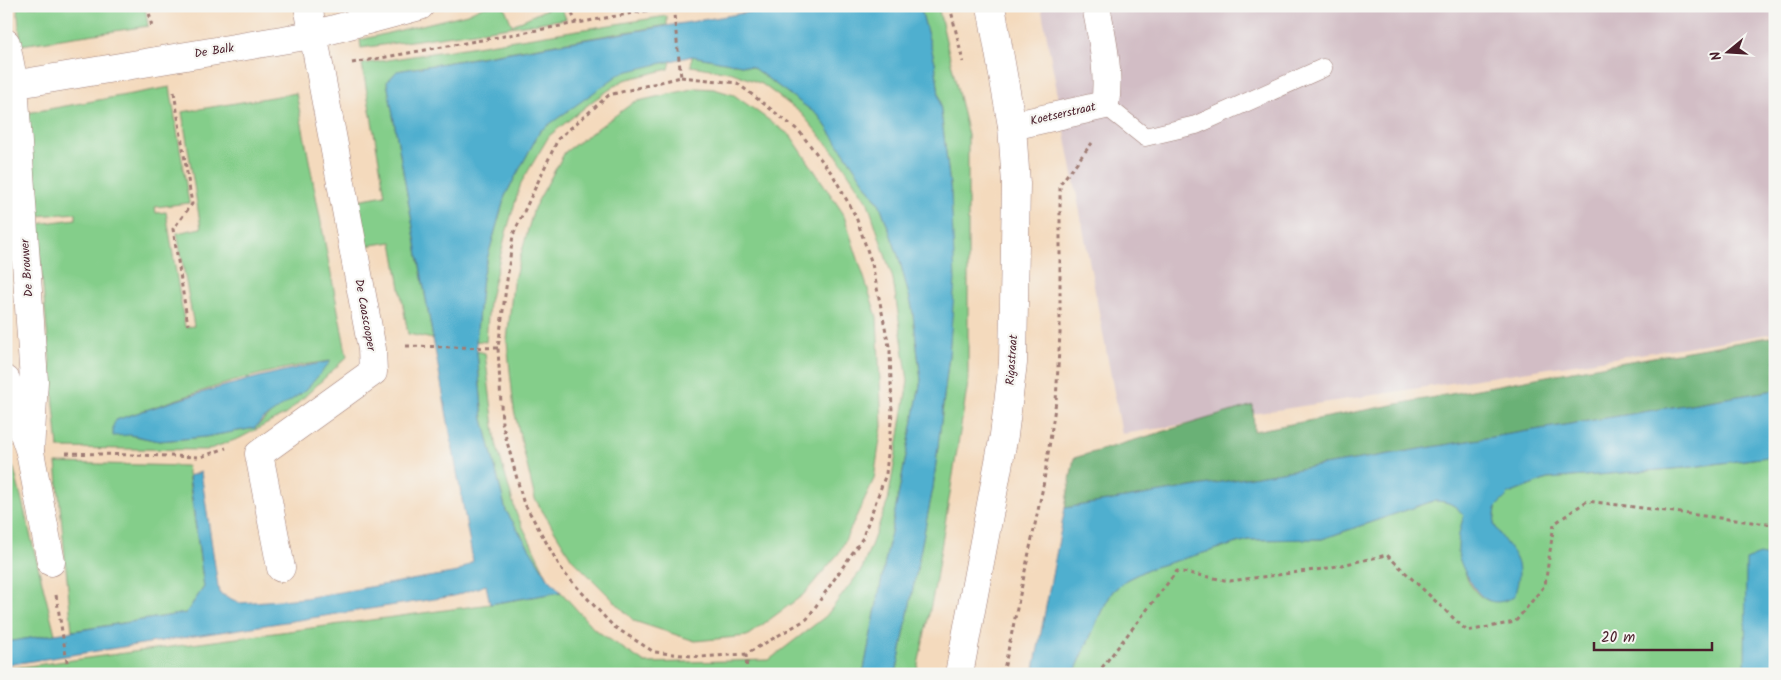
<svg xmlns="http://www.w3.org/2000/svg" width="1781" height="680" font-family="Kalam,sans-serif">
<style>
.industrial{fill:#d2bdc5}
.green{fill:#84ce8a;stroke:#67765a;fill-rule:evenodd}
.forest{fill:#6bb176;stroke:#5a6850}
.water{fill:#50afcf;stroke:#4d677d}
.lines{fill:none;stroke-linecap:round;stroke-linejoin:round}
.lane-casing{stroke:#9f7c74;stroke-width:19}
.street-casing{stroke:#9f7c74;stroke-width:29}
.path{stroke:#9f7c74;stroke-width:3;stroke-dasharray:4 4;stroke-linecap:butt}
.lane{stroke:#fff;stroke-width:18}
.street{stroke:#fff;stroke-width:28}
.labels{text-anchor:middle;dominant-baseline:central;stroke-width:4.5;stroke-linejoin:round;paint-order:stroke}
.street-label{font-size:12px;fill:#4a1f2b;stroke:#f6f6f2}
</style>
<rect width="100%" height="100%" fill="#f6f6f2"/>
<filter id="ink" filterUnits="userSpaceOnUse"><feTurbulence type="fractalNoise" baseFrequency=".02" numOctaves="2"/><feDisplacementMap in="SourceGraphic" scale="10" xChannelSelector="R" yChannelSelector="G"/><feConvolveMatrix kernelMatrix="1 2 1 2 8 2 1 2 1" color-interpolation-filters="sRGB"/></filter>
<filter id="wash" filterUnits="userSpaceOnUse"><feTurbulence type="fractalNoise" baseFrequency=".0096" numOctaves="4" result="noise"/><feDisplacementMap in="SourceGraphic" scale="20" xChannelSelector="R" yChannelSelector="G"/><feGaussianBlur stdDeviation="1.12" result="paint"/><feColorMatrix in="noise" values="0 0 0 0 0 0 0 0 0 0 0 0 0 0 0 0 0 1.4 0 .05"/><feComposite in="paint" operator="in"/></filter>
<g filter="url(#wash)">
<rect width="100%" height="100%" fill="#f4dabd"/>
<!-- industrial -->
<path class="industrial" d="M1041,6H1775V333L1122,434Z"/>
<!-- green -->
<g class="green">
<path d="M17,6H145L148,26L21,45Z"/>
<path d="M484,6H504L512,25L549,8L548,6H561L566,19L361,48L360,40L467,14Z"/>
<path d="M920,6H938L968,135V383L934,591L916,674H896L933,488L949,355L954,282L951,194L935,62Z"/>
<path d="M667,16V25L397,71L387,82L433,339L408,334L392,242L365,246L358,200L385,195L362,64Z"/>
<path d="M692,56L752,67L819,116L880,205L899,258L912,307L921,380L863,674H6V669L490,604L561,592L594,629L645,663L769,660L826,616L862,569L888,501L908,381L893,279L868,203L837,156L801,113L762,84L730,72L691,66Z"/>
<path d="M671,61L669,69L624,80L594,100L549,136L521,183L506,233L489,302L486,342L476,341L482,277L505,196L540,131L621,72Z"/>
<path d="M170,87L189,203L155,207L156,213L166,212L185,327L194,326L177,233L201,228L182,112L296,93L347,357L286,414L240,438L207,450L58,448L37,224L76,219V213L36,216L27,113ZM331,361L255,428L205,437L159,441L130,435L116,420C185,397 258,369 331,361Z"/>
<path d="M696,88L714,89L734,95L791,136L843,213L877,317L882,426L874,479L839,553L803,595L747,636L695,641L634,621L572,559L535,499L514,410L507,341L513,283L534,208L565,152L634,102Z"/>
<path d="M477,351L485,353L496,443L516,513L548,578L506,511L483,419Z"/>
<path d="M1775,456V674H1074L1102,610L1113,591L1126,580L1148,569L1248,540L1322,539L1433,501C1448,501 1455,504 1464,516C1456,538 1460,574 1476,592C1479,596 1485,599 1489,601L1499,534L1494,524L1496,507L1509,494L1547,479L1684,468Z"/>
<path d="M56,463L187,466L204,587L186,613L72,631Z"/>
<path d="M6,464H10L14,469L55,634L6,642Z"/>
</g>
<!-- forest -->
<path class="forest" d="M1775,336V390L1065,508L1074,458L1253,405L1254,431L1584,369Z"/>
<!-- water -->
<g class="water">
<path d="M786,6H920L935,62L951,194L955,280L949,355L933,488L896,674H863L921,380L912,307L899,258L880,205L819,116L752,67L692,56L621,73L540,131L505,196L482,277L476,341L483,419L506,511L548,578L561,592L490,604L486,585L454,596L6,665V642L186,613L204,587L189,476L201,472L219,593L240,603L305,598L458,572L473,561L387,82L397,71Z"/>
<path d="M331,361L306,390L262,420L255,428L205,437L159,441L130,435L113,436V426L116,420C187,396 257,375 331,361Z"/>
<path d="M1775,390V456L1684,468L1547,479L1509,494L1496,507L1494,524C1512,558 1527,556 1514,597C1490,609 1479,598 1468,577C1463,569 1457,557 1458,547C1458,536 1460,527 1464,516C1455,504 1448,501 1433,501L1322,539L1248,540L1148,569L1126,580L1113,591L1102,610L1074,674H1033L1065,508Z"/>
<path d="M1759,555L1775,558V674H1745L1746,560Z"/>
</g>
</g>
<g filter="url(#ink)">
<g class="lines">
<!-- lane casing -->
<g class="lane-casing">
<path id="lane" d="M1105,105L1145,137L1196,125L1323,68"/>
</g>
<!-- street casing -->
<g class="street-casing">
<g id="street">
<path d="M6,43L14,84L34,381L30,452"/>
<path d="M6,86L312,35L420,6"/>
<path d="M1012,126L1105,105C1110,72 1102,38 1096,6"/>
<path d="M6,380L30,452L51,562"/>
<path d="M281,568L259,454L373,372L372,349L308,6"/>
<path d="M959,674L1004,435L1013,363L1016,184L1012,126L991,6"/>
</g>
</g>
<!-- path -->
<g class="path">
<path d="M148,6L152,28"/>
<path d="M569,6L576,23"/>
<path d="M950,6L963,62"/>
<path d="M352,63L673,6L681,77"/>
<path d="M681,77L737,83L799,131L833,175L856,217L872,264L890,351L892,412L886,474L862,539L807,619L746,654L701,657L654,652L613,626L563,572L523,501L502,423L498,348L513,235L558,139L609,95Z"/>
<path d="M174,92L192,204L173,229L188,325"/>
<path d="M406,346L498,348"/>
<path d="M66,453L201,457L226,448"/>
<path d="M56,595L69,674"/>
<path d="M746,654L747,674"/>
<path d="M1003,674L1043,487L1056,401L1060,333V184L1092,143"/>
<path d="M1097,674L1177,571L1230,581L1323,569L1387,555L1467,631L1515,622L1545,585L1554,524L1587,501L1775,525"/>
</g>
<!-- lane -->
<use href="#lane" class="lane"/>
<!-- street -->
<use href="#street" class="street"/>
</g>
</g>
<g class="labels">
<!-- street labels -->
<g class="street-label">
<text transform="translate(214 51) rotate(-9)">De Balk</text>
<text transform="translate(1063 114) rotate(-13)">Koetserstraat</text>
<text transform="translate(27 268) rotate(-94)">De Brouwer</text>
<text transform="translate(365 315) rotate(80)">De Caascooper</text>
<text transform="translate(1012 360) rotate(-86)">Rigastraat</text>
</g>
</g>
<!-- margin -->
<rect width="1781" height="680" fill="none" stroke="#f6f6f2" stroke-width="25"/>
<!-- north arrow -->
<g transform="translate(1728 52) rotate(252)" stroke="#f6f6f2" stroke-width="4" paint-order="stroke">
<path d="M0-4L9 19L0 12L-9 19Z" fill="#4a1f2b"/>
<text y="-8" font-size="14" font-weight="bold" text-anchor="middle" fill="#4a1f2b">N</text>
</g>
<!-- scale -->
<path d="M1594 642v8h118v-8" fill="none" stroke="#4a1f2b" stroke-width="2.5"/>
<text x="1601" y="642" font-size="15" fill="#4a1f2b" stroke="#f6f6f2" stroke-width="4" paint-order="stroke">20 m</text>
</svg>
